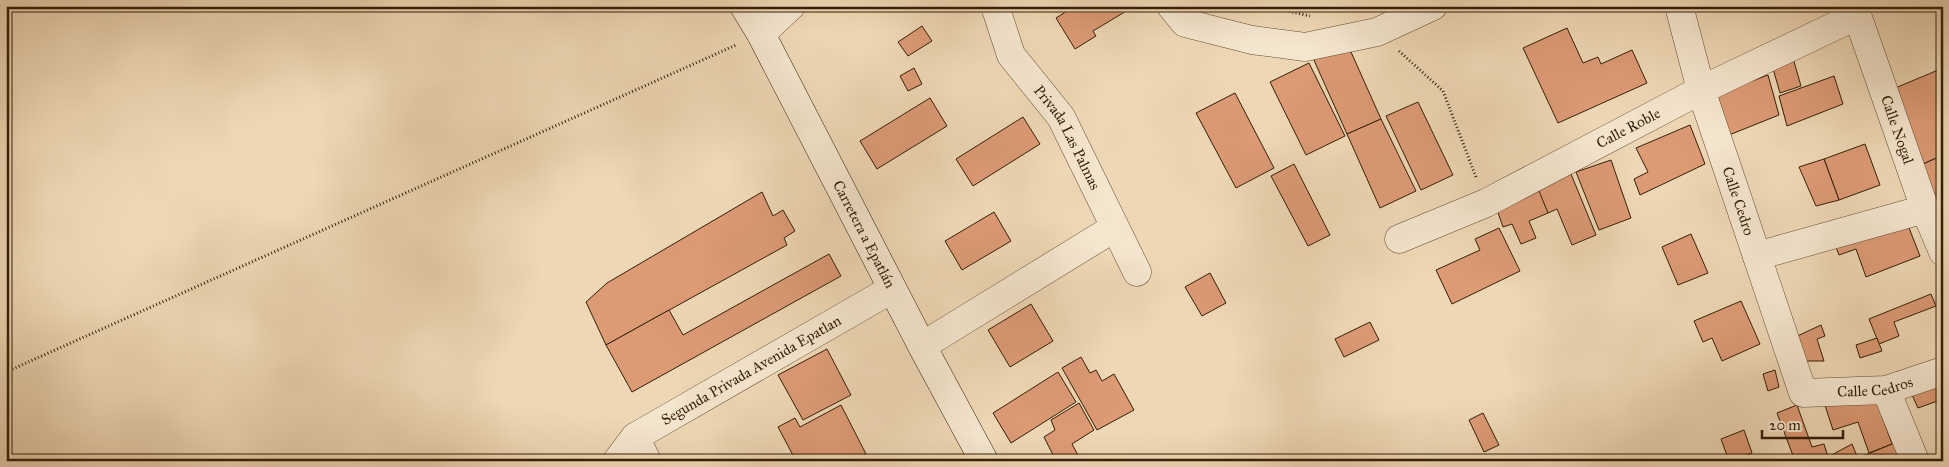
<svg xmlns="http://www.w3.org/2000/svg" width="1949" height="467" font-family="'IM FELL Great Primer',serif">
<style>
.building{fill:#dc9a75;stroke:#341f08}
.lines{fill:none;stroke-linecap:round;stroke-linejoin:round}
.street-casing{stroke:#624d33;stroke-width:29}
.secondary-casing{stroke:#341f08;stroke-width:29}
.path{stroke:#341f08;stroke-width:3;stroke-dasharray:1 2.5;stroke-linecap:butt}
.street{stroke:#f4e5ce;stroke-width:28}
.secondary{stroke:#f4e5ce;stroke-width:28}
.labels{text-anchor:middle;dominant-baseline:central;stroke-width:4.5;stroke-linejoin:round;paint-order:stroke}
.street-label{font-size:15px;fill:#341f08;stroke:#f4e5ce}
</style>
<rect width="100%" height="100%" fill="#eed7b4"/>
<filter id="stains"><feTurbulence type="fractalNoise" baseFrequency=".004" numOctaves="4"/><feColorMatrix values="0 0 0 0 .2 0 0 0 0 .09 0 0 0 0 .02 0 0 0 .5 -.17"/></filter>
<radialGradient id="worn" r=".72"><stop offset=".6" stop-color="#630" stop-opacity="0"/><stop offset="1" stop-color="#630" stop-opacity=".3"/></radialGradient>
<!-- building -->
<g class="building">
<path d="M1075,6H1126L1128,10L1093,31L1096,36L1075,49L1056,18Z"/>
<path d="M922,26L932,41L908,56L898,42Z"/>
<path d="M1567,28L1583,63L1598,57L1601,64L1632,50L1647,83L1558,123L1523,48Z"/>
<path d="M1347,43L1381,119L1347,134L1313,58Z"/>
<path d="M1791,51L1801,86L1780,93L1770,58Z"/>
<path d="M1309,63L1345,136L1306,155L1270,82Z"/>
<path d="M914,68L922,84L908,91L900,76Z"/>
<path d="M1943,68V155L1921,165L1888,91Z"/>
<path d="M1768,75L1779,115L1729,135L1717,94Z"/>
<path d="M1834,76L1843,104L1787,126L1779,96Z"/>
<path d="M1235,93L1274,168L1236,188L1196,113Z"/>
<path d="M930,98L947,126L877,169L860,141Z"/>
<path d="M1418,102L1453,175L1421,190L1386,116Z"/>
<path d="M1023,117L1040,144L973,186L956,159Z"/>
<path d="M1381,119L1416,191L1380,208L1347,134Z"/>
<path d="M1690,125L1705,164L1640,195L1634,179L1648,172L1636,148Z"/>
<path d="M1865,144L1880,185L1839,200L1824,159Z"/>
<path d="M1943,155V196L1925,204L1921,165Z"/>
<path d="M1824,159L1839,200L1816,206L1799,167Z"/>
<path d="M1611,160L1631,218L1599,230L1576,172Z"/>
<path d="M1294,164L1330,235L1308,246L1271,176Z"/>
<path d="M1571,174L1596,235L1572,245L1557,209L1548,213L1536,187Z"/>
<path d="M1539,191L1548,213L1529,221L1536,238L1521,244L1512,224L1503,227L1495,204Z"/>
<path d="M762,192L773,216L783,210L795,231L784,238L787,245L606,345L586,302L607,283Z"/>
<path d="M994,212L1011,241L962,270L945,241Z"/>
<path d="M1904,215L1920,256L1866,277L1856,249L1839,255L1834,242Z"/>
<path d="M1499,228L1520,271L1452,304L1436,270L1480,250L1475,239Z"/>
<path d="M1691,234L1708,273L1678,285L1662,247Z"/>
<path d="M829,254L841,276L632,392L606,345L669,310L683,335Z"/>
<path d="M1210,273L1226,303L1202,316L1185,287Z"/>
<path d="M1931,294L1936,306L1894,322L1899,336L1879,344L1869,319Z"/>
<path d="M1741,301L1760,344L1722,361L1712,338L1703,342L1694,321Z"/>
<path d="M1031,304L1053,341L1010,367L988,330Z"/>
<path d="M1370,322L1379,340L1344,357L1335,339Z"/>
<path d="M1821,325L1825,336L1817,339L1824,361H1798L1791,339Z"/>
<path d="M1877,338L1882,351L1860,358L1856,345Z"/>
<path d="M827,349L851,395L803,420L778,375Z"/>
<path d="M1081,357L1090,373L1096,370L1102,381L1114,374L1134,410L1097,430L1062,368Z"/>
<path d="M1775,370L1779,387L1768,391L1763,374Z"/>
<path d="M1058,372L1076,402L1011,443L993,413Z"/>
<path d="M1943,374V399L1918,408L1908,386Z"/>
<path d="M1874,394L1892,444L1869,453L1858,422L1833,430L1822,396Z"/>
<path d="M1079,403L1094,430L1072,444L1081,461H1056L1044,437L1055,430L1051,420Z"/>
<path d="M841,405L866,454L853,461H796L778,427L795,418L800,427Z"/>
<path d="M1797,405L1812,447L1824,444L1828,457L1817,461H1795L1777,413Z"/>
<path d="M1483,413L1499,445L1484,452L1469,420Z"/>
<path d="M1744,430L1752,453L1729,461L1721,439Z"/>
<path d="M1897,442L1905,461H1859L1858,458Z"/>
<path d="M1852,444L1859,461H1817L1828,457Z"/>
</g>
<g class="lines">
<!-- street casing -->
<g class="street-casing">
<g id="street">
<path id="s1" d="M995,6L1011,55L1061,117L1137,272"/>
<path d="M1171,6L1185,23L1252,40L1305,47L1377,32L1433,6"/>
<path id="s2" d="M1679,6L1701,90L1803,393L1886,390L1943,371"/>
<path id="s3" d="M1854,6L1925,209L1943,252"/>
<path d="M761,34L791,6"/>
<path id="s4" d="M1399,239L1486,203L1701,90L1856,16"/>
<path d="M1757,256L1925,209"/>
<path d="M922,346L1114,228"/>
<path d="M1886,390L1915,461"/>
<path d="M635,437L647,461"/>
<path id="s5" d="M617,461L635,437L892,289"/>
</g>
</g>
<!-- secondary casing -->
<g class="secondary-casing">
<g id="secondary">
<path id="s6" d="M744,6L761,34L922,346L984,461"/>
</g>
</g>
<!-- path -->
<g class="path">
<path d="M1276,6L1283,10L1310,16"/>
<path d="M1399,51L1443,91L1476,177"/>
<path d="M6,372L736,45"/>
</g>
<!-- street -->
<use href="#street" class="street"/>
<!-- secondary -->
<use href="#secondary" class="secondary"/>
</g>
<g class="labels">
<!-- street labels -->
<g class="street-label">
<text stroke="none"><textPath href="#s4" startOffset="255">Calle Roble</textPath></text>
<text stroke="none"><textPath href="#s3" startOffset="131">Calle Nogal</textPath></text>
<text stroke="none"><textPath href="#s1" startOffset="152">Privada Las Palmas</textPath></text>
<text stroke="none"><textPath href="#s2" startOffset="204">Calle Cedro</textPath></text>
<text stroke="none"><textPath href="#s6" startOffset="258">Carretera a Epatlán</textPath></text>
<text stroke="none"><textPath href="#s5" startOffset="164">Segunda Privada Avenida Epatlan</textPath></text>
<text stroke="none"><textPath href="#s2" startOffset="479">Calle Cedros</textPath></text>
</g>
</g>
<!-- margin -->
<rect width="1949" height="467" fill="none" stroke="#eed7b4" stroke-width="25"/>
<rect x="8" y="8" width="1934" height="452" fill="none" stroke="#341f08" stroke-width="2.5"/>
<rect x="12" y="12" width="1924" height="442" fill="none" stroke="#341f08"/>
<!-- scale -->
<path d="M1762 430v8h81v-8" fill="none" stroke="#341f08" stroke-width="2.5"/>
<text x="1769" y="430" font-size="15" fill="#341f08" stroke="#f4e5ce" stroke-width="4" paint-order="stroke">20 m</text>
<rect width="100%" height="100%" filter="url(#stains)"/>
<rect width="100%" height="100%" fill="url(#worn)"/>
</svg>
